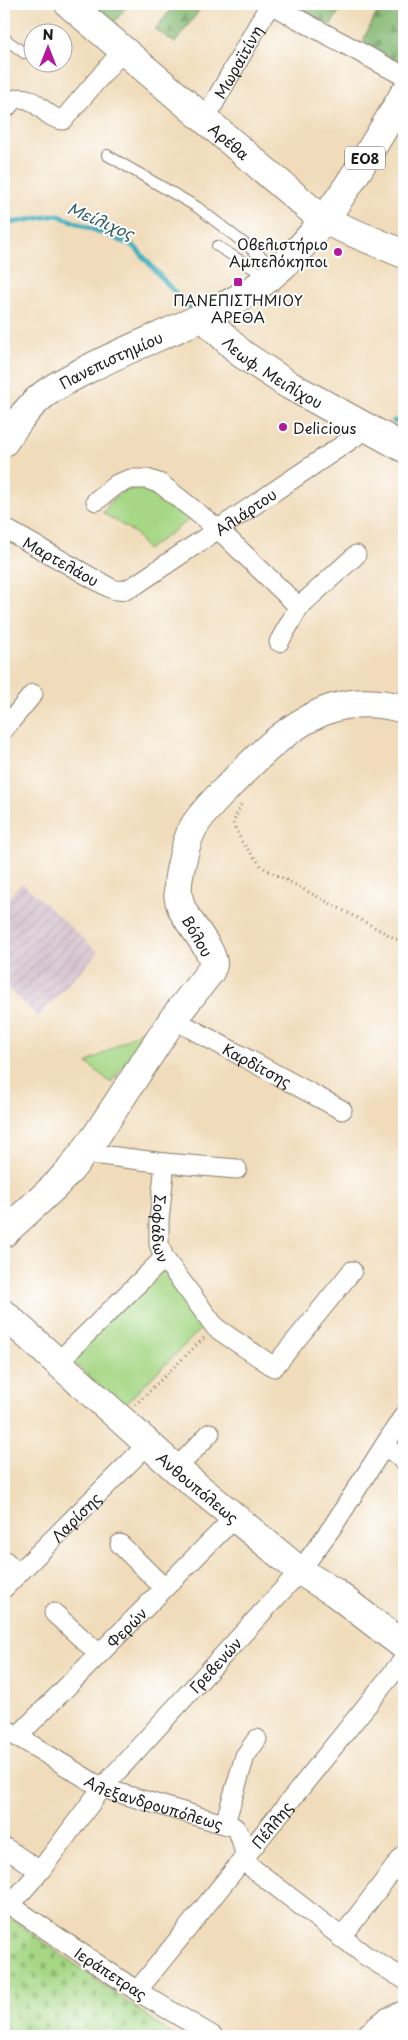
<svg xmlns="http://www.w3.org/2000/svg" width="408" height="2040" font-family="'Playpen Sans',sans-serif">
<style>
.industrial{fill:url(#industrial-furrows)}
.forest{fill:url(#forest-firs);stroke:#506a47}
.cemetery{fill:url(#cemetery-stones);stroke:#617a50}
.park{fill:#a6d785;stroke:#617a50}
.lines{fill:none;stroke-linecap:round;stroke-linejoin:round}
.stream{stroke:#41afbd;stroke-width:5}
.lane-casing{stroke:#867c6b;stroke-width:12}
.street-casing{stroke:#867c6b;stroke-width:21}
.secondary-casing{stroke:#867c6b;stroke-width:30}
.primary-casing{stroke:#867c6b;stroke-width:30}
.path{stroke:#867c6b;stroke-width:3;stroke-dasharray:1 4;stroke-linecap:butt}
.lane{stroke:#fff;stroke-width:10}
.street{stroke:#fff;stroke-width:19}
.secondary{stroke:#fff;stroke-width:28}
.primary{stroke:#fff;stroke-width:28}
.poi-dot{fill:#b5179e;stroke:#fff;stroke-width:2}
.labels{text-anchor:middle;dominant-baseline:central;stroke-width:4;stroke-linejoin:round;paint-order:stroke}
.shield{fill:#fff;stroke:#606060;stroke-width:1}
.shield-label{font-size:14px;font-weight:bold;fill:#1c1c1c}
.street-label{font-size:15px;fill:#1c1c1c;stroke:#fff}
.poi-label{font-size:15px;fill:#1c1c1c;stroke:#fff;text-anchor:end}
.water-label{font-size:16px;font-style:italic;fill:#2d5e64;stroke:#fff}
</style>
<defs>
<pattern id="industrial-furrows" width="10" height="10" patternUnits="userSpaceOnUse" patternTransform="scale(1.25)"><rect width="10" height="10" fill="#d1bdca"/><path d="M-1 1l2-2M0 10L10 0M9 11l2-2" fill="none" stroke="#b3a2ad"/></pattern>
<pattern id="forest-firs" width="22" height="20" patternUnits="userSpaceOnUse" patternTransform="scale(1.25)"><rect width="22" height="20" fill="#84b872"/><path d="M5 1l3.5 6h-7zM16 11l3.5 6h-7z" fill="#6b955d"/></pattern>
<pattern id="cemetery-stones" width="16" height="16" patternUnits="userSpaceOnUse" patternTransform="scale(1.25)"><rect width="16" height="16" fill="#a6d785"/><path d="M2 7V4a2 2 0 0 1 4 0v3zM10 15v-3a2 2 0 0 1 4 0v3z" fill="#8eb872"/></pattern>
</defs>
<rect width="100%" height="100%" fill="#fff"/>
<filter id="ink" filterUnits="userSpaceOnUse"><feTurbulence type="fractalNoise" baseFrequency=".02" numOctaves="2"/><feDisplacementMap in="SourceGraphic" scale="10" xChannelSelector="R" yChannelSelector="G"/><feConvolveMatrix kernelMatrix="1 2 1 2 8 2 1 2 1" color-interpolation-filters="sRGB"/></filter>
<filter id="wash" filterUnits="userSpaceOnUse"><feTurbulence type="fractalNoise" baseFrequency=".0096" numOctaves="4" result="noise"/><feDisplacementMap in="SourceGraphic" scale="20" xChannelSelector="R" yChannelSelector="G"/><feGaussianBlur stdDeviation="1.12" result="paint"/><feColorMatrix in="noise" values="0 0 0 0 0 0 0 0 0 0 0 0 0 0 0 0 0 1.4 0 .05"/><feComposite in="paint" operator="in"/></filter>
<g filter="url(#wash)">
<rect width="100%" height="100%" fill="#f0dcba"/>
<!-- industrial -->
<path class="industrial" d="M22,883L98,952L38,1017L4,985V902Z"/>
<!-- forest -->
<g class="forest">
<path d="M98,4H128L109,30L91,15Z"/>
<path d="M170,4H204L175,43L155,29L173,7Z"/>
<path d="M292,4H343L331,25Z"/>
<path d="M381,4H404V55L400,65L363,40Z"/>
</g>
<!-- cemetery -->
<path class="cemetery" d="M4,1914L175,2036H4Z"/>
<!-- park -->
<g class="park">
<path d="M148,487L193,517L147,550L135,533L103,513C118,491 123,489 148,487Z"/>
<path d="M151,1025L111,1083L87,1063Z"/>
<path d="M163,1267L207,1323L122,1407L69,1358Z"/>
</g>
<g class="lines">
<!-- stream -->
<g class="stream">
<path d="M4,224L57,215L134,246L167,284L193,310"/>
<path d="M394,421L404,424"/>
</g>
</g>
</g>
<g filter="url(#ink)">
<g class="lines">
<!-- lane casing -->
<g class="lane-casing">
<g id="lane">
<path d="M4,38L24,53"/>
<path d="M107,155L197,207L276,268"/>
<path d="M217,246L267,277"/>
</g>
</g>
<!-- street casing -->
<g class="street-casing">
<g id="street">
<path d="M270,4L404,76"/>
<path d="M4,110L13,100C34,91 44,119 63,120L123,50"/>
<path id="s1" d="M205,119L270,4"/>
<path d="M96,501L117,484L131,479H147L161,484L218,529L299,607"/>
<path id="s2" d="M4,528L110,588C121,593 127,590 137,584L368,428"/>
<path d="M279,642L299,607L356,555"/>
<path d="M4,729L33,694"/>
<path id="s3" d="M173,1019L342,1110"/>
<path d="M84,1153L165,1163L237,1169"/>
<path id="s4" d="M165,1163L159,1221V1244L164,1258L216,1328L274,1367L352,1271"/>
<path d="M58,1362L164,1258"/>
<path d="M385,1445L404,1461"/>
<path d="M176,1469L210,1433"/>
<path d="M120,1544L164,1588"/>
<path d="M4,1560L18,1573"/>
<path id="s5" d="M4,1588L147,1445"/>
<path d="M54,1613L99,1654"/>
<path id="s6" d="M4,1728L102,1788L234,1827C245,1836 241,1855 251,1867L366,1956L404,1979"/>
<path id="s7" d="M17,1737L235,1517"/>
<path d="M225,1823L245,1756L257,1739"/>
<path d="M4,1847L40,1871"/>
<path d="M341,1938L404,1855"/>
<path id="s8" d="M137,1991L404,1659"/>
<path id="s9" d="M213,2036L137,1991L10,1905L40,1871L102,1788L300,1571L333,1526L404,1415"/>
</g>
</g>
<!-- secondary casing -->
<g class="secondary-casing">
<g id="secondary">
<path id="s10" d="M69,4L323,220L404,254"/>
<path id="s11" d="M202,316L242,354L289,385L404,448"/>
<path d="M4,1233L54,1187L71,1169L96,1136L173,1019L210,972C211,969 213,967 213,965C214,950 188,923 182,909C177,898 177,883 180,871C183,857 186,841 193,828C201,814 214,801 225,790C255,759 291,721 333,708C357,701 380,702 404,709"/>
<path id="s12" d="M4,1314L176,1469L300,1571L334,1592L404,1646"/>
<path d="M371,2036L388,2022L404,2015"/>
</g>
</g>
<!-- primary casing -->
<g class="primary-casing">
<g id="primary">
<path id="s13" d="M4,442C15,426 26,409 42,396C56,385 72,377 88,369C143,340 206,321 258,286C318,244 367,157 404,94"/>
</g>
</g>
<!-- path -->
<g class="path">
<path d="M241,805L233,823L242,842L262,867L404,943"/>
<path d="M135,1405L204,1338"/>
</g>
<!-- lane -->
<use href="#lane" class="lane"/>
<!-- street -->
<use href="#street" class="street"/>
<!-- secondary -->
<use href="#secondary" class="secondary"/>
<!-- primary -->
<use href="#primary" class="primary"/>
</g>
</g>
<!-- markers -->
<g class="poi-dot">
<circle cx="338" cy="252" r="5"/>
<rect x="233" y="277" width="10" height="10" rx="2.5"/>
<circle cx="283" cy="427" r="5"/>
</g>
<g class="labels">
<!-- shield labels -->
<rect class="shield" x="345" y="146.5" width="40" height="23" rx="4"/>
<g class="shield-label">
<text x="365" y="158">ΕΟ8</text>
</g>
<!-- street labels -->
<g class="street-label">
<text stroke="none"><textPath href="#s1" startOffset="66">Μωραϊτίνη</textPath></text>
<text stroke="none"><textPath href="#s10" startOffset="211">Αρέθα</textPath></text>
<text stroke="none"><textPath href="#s13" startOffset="138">Πανεπιστημίου</textPath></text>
<text stroke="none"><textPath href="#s11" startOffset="91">Λεωφ. Μειλίχου</textPath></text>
<text stroke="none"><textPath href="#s2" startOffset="281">Αλιάρτου</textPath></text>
<text stroke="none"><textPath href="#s2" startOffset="66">Μαρτελάου</textPath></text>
<text transform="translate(198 936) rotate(60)">Βόλου</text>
<text stroke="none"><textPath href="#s3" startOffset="96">Καρδίτσης</textPath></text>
<text stroke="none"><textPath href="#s4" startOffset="66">Σοφάδων</textPath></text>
<text stroke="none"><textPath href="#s12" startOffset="260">Ανθουπόλεως</textPath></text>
<text stroke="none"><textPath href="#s5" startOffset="101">Λαρίσης</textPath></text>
<text stroke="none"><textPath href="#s7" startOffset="155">Φερών</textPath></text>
<text stroke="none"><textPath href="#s9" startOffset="558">Γρεβενών</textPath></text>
<text stroke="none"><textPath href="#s6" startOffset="169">Αλεξανδρουπόλεως</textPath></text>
<text stroke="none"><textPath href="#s8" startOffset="214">Πέλλης</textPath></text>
<text transform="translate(111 1973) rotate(33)">Ιεράπετρας</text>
</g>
<!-- poi labels -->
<g class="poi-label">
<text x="328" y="243">Οβελιστήριο<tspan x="328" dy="17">Αμπελόκηποι</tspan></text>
<text x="238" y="299" text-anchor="middle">ΠΑΝΕΠΙΣΤΗΜΙΟΥ<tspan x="238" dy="17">ΑΡΕΘΑ</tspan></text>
<text x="293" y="427" text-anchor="start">Delicious</text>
</g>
<!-- water labels -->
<g class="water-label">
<text transform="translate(101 220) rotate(23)">Μείλιχος</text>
</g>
</g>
<!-- margin -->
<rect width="408" height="2040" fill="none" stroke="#fff" stroke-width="20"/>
<!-- north arrow -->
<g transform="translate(48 48)"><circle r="24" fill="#ffffff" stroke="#a4a4a4"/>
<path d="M0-4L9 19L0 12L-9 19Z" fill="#b5179e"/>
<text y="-8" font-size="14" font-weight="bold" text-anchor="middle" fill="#1c1c1c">N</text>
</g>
</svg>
